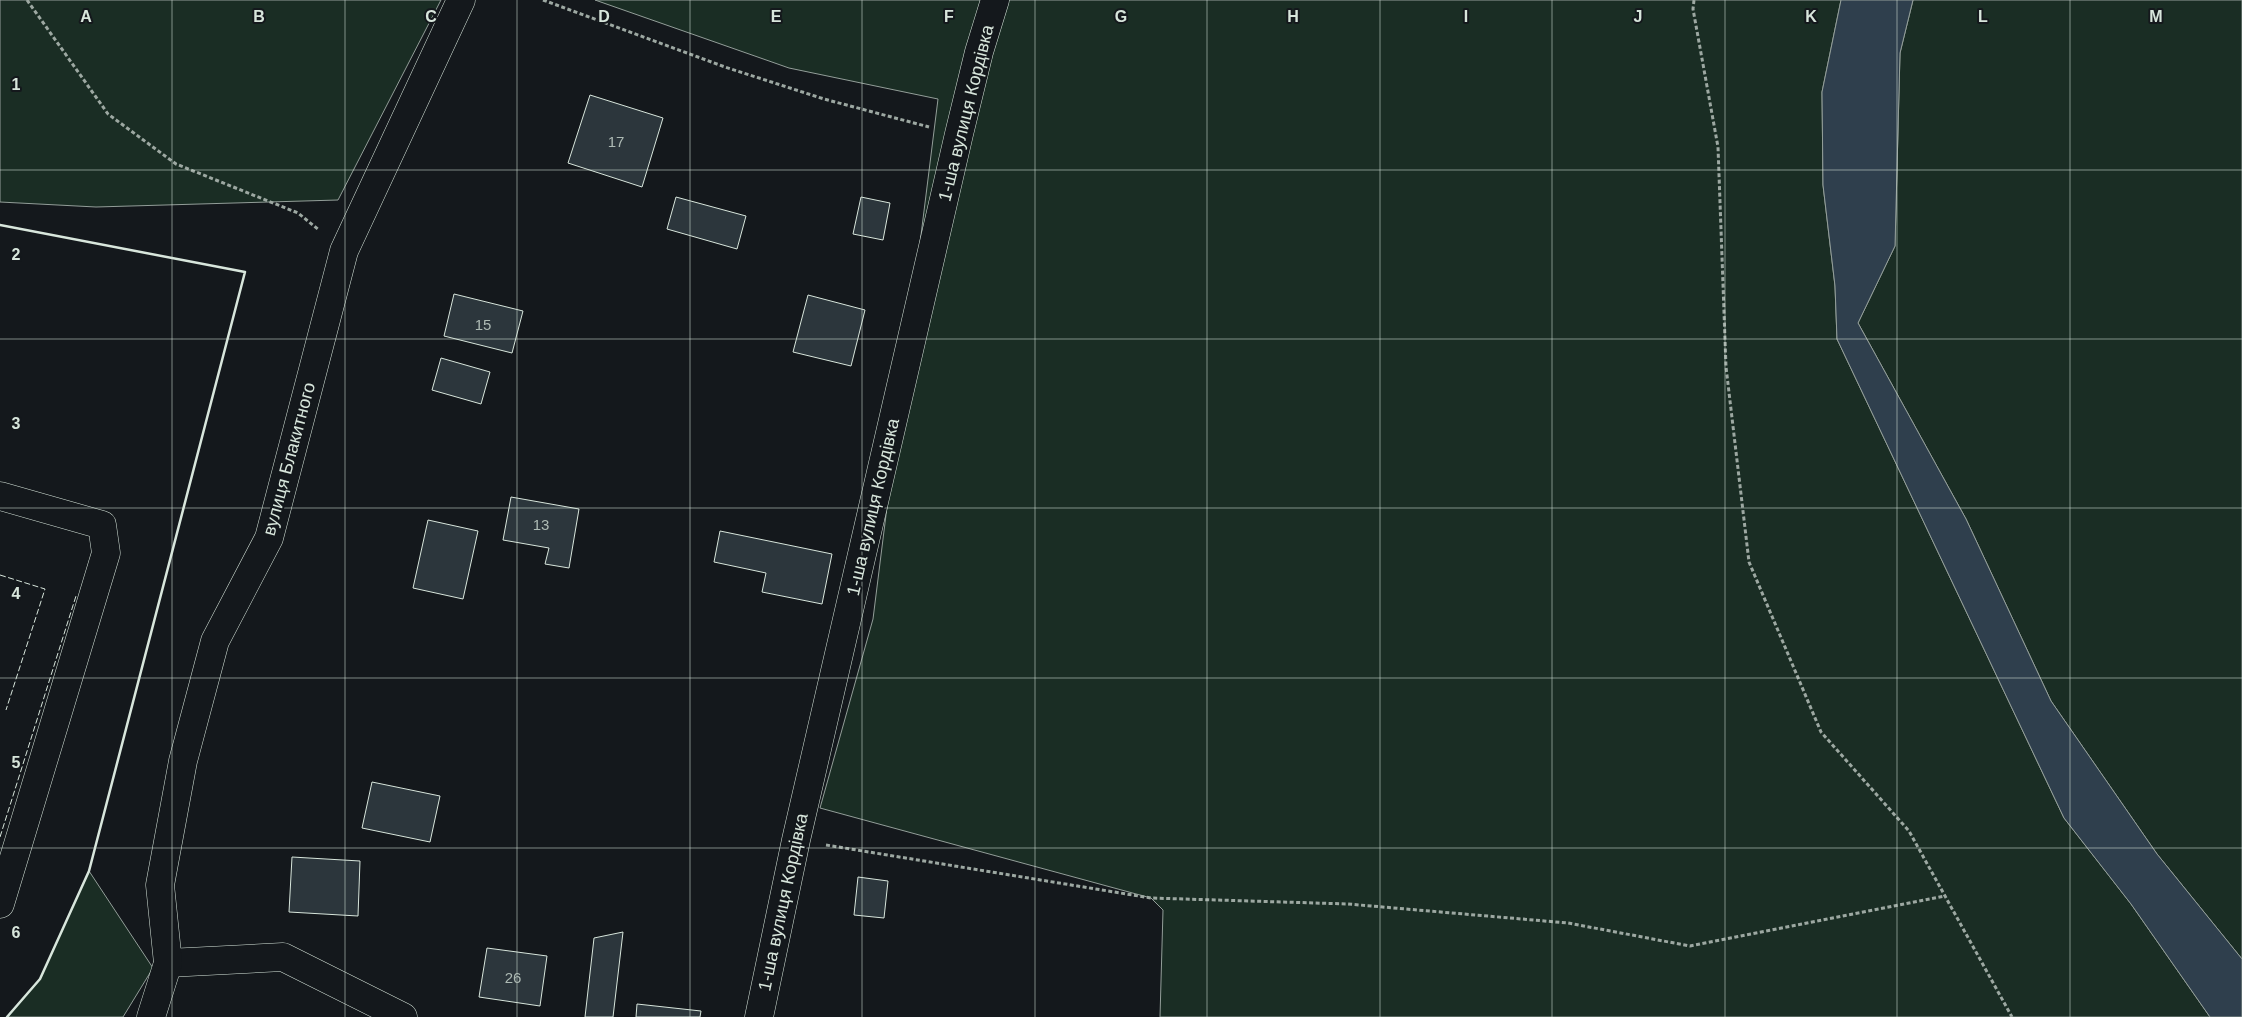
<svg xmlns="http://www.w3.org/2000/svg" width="2242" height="1017" font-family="Arial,sans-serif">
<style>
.green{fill:#1a2d24;stroke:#939e99}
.water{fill:#2f3f4d;stroke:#939e99}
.building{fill:#2c363c;stroke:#d8e6dc}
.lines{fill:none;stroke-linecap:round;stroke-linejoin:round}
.minor-casing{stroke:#d8e6dc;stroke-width:29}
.path{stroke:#9da8a2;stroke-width:3;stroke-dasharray:4 2.5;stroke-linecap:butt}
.minor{stroke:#14181c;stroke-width:28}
.fence{stroke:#d8e6dc;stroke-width:1;stroke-dasharray:6 2.5;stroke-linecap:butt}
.wall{stroke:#d8e6dc;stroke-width:2.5}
.grid{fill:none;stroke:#d8e6dc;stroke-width:1;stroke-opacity:0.55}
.labels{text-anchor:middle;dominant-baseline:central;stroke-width:4;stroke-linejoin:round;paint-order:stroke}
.number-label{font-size:15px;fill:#adbab4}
.street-label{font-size:18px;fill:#d8e6dc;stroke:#14181c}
.grid-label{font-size:16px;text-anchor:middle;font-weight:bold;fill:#d8e6dc;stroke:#14181c;stroke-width:4;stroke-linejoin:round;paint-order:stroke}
</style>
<rect width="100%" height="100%" fill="#14181c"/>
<!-- green -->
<g class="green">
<path d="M0,0H441L338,200L96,207L0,202Z"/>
<path d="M595,0H1841L1822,92L1823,185L1835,286L1837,339L2064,818L2131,904L2210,1017H1160L1163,910L1151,898L820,808L873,619L938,99L789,68Z"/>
<path d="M1913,0H2242V959L2157,854L2051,701L1966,519L1858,323L1895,246L1900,53Z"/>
<path d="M89,871L153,968L123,1017H7L40,979Z"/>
</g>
<!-- water -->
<path class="water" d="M1841,0H1913L1900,53L1895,246L1858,323L1966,519L2051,701L2157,854L2242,959V1017H2210L2131,904L2064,818L1837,339L1835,286L1823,185L1822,92Z"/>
<!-- building -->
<g class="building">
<path d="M590,95L663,118L642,187L568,163Z"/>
<path d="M676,197L746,216L737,249L667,229Z"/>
<path d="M861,197L890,203L883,240L853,234Z"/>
<path d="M454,294L523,311L512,353L444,336Z"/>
<path d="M808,295L865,310L851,366L793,352Z"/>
<path d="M441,358L490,372L481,404L432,390Z"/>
<path d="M511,497L579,509L569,568L545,564L549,548L503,540Z"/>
<path d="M428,520L478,531L463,599L413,588Z"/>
<path d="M720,531L832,554L822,604L762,592L766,573L714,562Z"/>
<path d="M372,782L440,796L430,842L362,828Z"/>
<path d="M292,857L360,861L358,916L289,912Z"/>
<path d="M858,877L888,881L884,918L854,915Z"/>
<path d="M623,932L613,1017H585L594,938Z"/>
<path d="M487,948L547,956L540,1006L479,997Z"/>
<path d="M637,1004L701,1011L700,1017H636Z"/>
</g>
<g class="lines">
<!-- minor casing -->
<g class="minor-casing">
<g id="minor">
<path d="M0,496L102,525L106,553L0,904"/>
<path d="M168,963L283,957L403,1017"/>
<path d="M151,1017L168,963L160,885L183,761L215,641L269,538L344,251L461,0"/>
<path d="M759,1017L796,840L959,134L979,52L995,0"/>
</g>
</g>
<!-- path -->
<g class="path">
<path d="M27,0L108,114L176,164L298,213L319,230"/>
<path d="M543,0L725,67L824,99L929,127"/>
<path d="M1694,0L1693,9L1718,147L1726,367L1749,562L1821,732L1909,831L2012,1017"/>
<path d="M826,845L1151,898L1348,904L1568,923L1690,946L1945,896"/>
</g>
<!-- minor -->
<use href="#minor" class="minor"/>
<!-- fence -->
<g class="fence">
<path d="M0,575L45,589L6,710"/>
<path d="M0,837L76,596"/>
</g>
<!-- wall -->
<path class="wall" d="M0,225L245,272L89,871L40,979L7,1017"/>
</g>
<!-- grid -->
<path class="grid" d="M172,0V1017M345,0V1017M517,0V1017M690,0V1017M862,0V1017M1035,0V1017M1207,0V1017M1380,0V1017M1552,0V1017M1725,0V1017M1897,0V1017M2070,0V1017M0,170H2242M0,339H2242M0,508H2242M0,678H2242M0,848H2242"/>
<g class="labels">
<!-- number labels -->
<g class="number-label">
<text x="616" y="141">17</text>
<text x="483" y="324">15</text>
<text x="541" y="524">13</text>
<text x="513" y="977">26</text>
</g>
<!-- street labels -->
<g class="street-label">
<text transform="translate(966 113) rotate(-76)">1-ша вулиця Кордівка</text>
<text transform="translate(289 459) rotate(-75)">вулиця Блакитного</text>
<text transform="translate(873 507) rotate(-77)">1-ша вулиця Кордівка</text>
<text transform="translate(783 902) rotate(-78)">1-ша вулиця Кордівка</text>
</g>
</g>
<g class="grid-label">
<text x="86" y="22">A</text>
<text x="259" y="22">B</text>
<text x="431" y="22">C</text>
<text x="604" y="22">D</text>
<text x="776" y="22">E</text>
<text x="949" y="22">F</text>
<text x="1121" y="22">G</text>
<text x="1293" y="22">H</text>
<text x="1466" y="22">I</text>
<text x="1638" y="22">J</text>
<text x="1811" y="22">K</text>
<text x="1983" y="22">L</text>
<text x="2156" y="22">M</text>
<text x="16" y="90">1</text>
<text x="16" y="260">2</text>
<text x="16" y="429">3</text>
<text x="16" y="599">4</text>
<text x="16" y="768">5</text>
<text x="16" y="938">6</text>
</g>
</svg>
